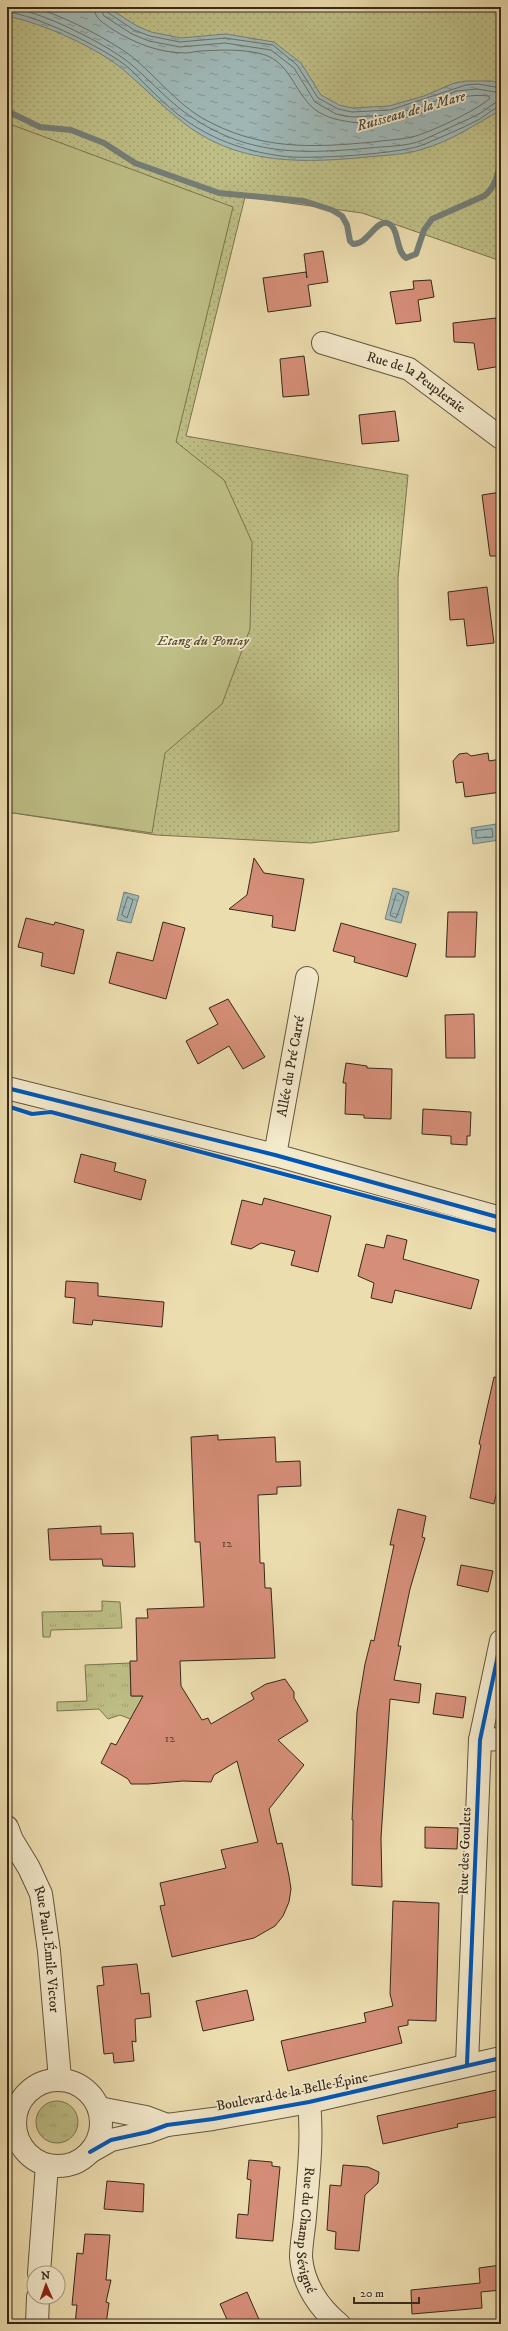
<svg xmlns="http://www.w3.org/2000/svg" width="508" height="2331" font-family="'IM FELL DW Pica',serif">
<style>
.grass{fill:url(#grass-tufts);stroke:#7a7450}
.park{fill:url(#park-dots);stroke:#7a7450}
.pitch{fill:#bebf86;stroke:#7a7450}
.water{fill:url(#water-ripples);stroke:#757f78}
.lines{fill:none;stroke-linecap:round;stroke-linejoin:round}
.shore{stroke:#6a7068;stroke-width:1}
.stream{stroke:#757f78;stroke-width:6}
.building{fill:#d58e78;stroke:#36291a}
.minor-casing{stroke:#64563f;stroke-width:24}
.minor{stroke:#f3e9cb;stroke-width:22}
.cycleway-casing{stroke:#f3e9cb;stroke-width:6}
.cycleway{stroke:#0057b8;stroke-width:4}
.labels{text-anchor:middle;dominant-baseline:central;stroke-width:3.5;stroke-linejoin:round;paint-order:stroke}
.number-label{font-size:12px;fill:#5e4232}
.street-label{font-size:14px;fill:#36291a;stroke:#f3e9cb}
.park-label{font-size:14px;font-style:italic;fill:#584e35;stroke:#f3e9cb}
.water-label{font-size:15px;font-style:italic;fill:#504d41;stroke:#f3e9cb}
</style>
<defs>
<pattern id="grass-tufts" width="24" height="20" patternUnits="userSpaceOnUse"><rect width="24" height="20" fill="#bebf86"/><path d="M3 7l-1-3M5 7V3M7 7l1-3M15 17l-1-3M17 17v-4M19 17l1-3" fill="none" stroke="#a4a473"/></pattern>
<pattern id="park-dots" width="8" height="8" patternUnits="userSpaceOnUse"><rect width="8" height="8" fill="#bebf86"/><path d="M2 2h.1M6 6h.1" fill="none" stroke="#a4a473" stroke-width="1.8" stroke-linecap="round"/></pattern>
<pattern id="water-ripples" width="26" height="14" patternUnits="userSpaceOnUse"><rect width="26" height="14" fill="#9fb8b7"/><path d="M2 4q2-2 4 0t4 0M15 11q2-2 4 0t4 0" fill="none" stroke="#829694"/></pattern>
</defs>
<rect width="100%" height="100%" fill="#ecddaf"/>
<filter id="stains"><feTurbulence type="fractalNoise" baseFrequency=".005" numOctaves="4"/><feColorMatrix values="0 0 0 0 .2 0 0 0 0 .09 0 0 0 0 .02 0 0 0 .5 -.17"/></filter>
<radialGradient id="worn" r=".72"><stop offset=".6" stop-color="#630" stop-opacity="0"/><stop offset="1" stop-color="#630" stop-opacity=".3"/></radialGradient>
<!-- grass -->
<g class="grass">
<path d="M102,1601L120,1602L122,1628L51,1630L50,1637H43L42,1612L102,1611Z"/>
<path d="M130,1663L131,1696H150L136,1721L120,1715L108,1719L99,1709L57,1711V1702L87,1701L85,1665Z"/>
<circle cx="57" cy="2122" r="21"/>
</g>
<!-- park -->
<path class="park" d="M7,7H501V261L362,213L245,197L186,436L408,475L398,578L399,831L311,843L156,835L7,812Z"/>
<!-- pitch -->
<path class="pitch" d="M7,123L233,207L176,442L224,480L252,542L250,629L222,704L165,753L152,833L7,812Z"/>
<!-- water -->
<g class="water">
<path d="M7,7H107L137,26L151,32L181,38L226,34L274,42L301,63L321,95L339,105L352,108L389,106L424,96L454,83L466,81H492L501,84V110C476,124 451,141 423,149C405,155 386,155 367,157C307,163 244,165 192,129C168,112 148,91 126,72C99,48 42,23 7,16Z"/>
<path d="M496,824L499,840L473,844L471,828Z"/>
<path d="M393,888L409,892L401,923L385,919Z"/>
<path d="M124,892L139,896L131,923L117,920Z"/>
</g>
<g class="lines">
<!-- shore -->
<g class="shore">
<path d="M7,7C37,9 109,45 132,65C148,79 163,95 179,108C240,155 296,155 369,148C386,146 406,147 423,140C440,132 458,124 475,116C482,113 488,107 495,103L501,102"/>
<path d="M31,7C59,13 115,42 136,60C158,79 177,103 202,118C259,150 310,148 373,142C386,140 399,140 412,137C429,133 478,110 490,98L488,96C462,93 451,102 428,111C404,119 376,126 351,122C336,120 320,116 310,105C292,86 288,59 258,53C239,49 220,50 201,51C196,51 191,53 186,53C159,53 134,43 112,29C104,23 94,19 94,7"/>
<path d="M100,7L104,16L132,34L149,41L180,47L225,43L271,50L294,68L315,102L336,114L352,117L390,115L427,105L456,91L477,89L501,93"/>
<path d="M105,7L107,12L134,30L150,36L180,42L225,38L273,45L297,65L318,98L338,109L352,112L390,110L466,85L478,84L501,88"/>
<path d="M7,12C34,14 109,50 130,69C150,89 171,112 196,127C222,143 251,152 281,156C306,160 404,154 425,144C443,136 461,129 478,120C486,116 492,108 501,107"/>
<path d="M492,829L493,837L476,838V831Z"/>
<path d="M398,893L404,897L396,918L390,915L396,895Z"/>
<path d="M128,897L133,900L127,918L122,915Z"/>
</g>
<!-- stream -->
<path class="stream" d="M7,111L40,127L71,130L104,143L135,163L219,193L304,201L332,210L342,216L347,225L350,241L353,244C367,245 376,220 387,223C400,227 395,251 406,258L416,254L424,230L432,219L484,196C496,187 498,173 501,159"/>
</g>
<!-- building -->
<g class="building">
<path d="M323,251L328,282L308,285L311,306L268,312L263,278L306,272L307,278L304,254Z"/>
<path d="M431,280L434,297L418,300L421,321L396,324L390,292L414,289L413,281Z"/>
<path d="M496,318L501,366L478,370L474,343L454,342L453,323Z"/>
<path d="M304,356L309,395L283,397L280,359Z"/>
<path d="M395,411L399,441L362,444L359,415Z"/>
<path d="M501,492V556H490L482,495Z"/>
<path d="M487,587L494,643L467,646L464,619L450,620L448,592Z"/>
<path d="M467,753L471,756L488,753L489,761L501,759V792L465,797L463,782L456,783L453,761L459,754Z"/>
<path d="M254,858L264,873L304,879L295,931L272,927L273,916L229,909L247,895Z"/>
<path d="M448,912H477L475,957H446Z"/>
<path d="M26,918L54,925L55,922L84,930L74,974L41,966L43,953L18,947Z"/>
<path d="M163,922L185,928L166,999L109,983L117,952L153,961Z"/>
<path d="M341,923L416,944L407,977L354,962L355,957L333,951Z"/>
<path d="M228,999L265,1057L243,1069L229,1046L198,1064L186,1041L218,1024L209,1008Z"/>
<path d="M474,1014L475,1058H446L445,1015Z"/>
<path d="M346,1063L367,1066V1068L392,1069L391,1119L364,1118V1115L345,1114L346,1083H343Z"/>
<path d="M423,1109L471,1112L470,1136H467V1145L451,1144V1136L422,1134Z"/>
<path d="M81,1154L116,1163L114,1171L146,1180L141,1200L74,1182Z"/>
<path d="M264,1198L331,1216L318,1272L291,1265L295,1251L261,1243L251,1249L231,1244L242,1200L262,1205Z"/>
<path d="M387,1235L407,1240L403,1259L479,1280L471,1309L395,1290L392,1303L371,1298L374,1283L358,1276L366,1244L384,1248Z"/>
<path d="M66,1281L98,1283V1296L164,1302L162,1327L93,1320L92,1325L73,1323L75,1298L65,1297Z"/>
<path d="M494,1377L501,1378V1474L494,1504L470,1498L481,1445L479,1444Z"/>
<path d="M218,1435V1440L275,1437L276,1462L300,1461L301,1486L277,1487V1494L258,1495L260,1563H264L265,1588H271L275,1658L180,1661L181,1686L202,1720L208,1718L211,1724L254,1699L251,1693L266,1684L285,1679L294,1692V1698L308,1721L278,1740L304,1765L269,1809L277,1844L282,1843L289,1876L291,1889L289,1902L283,1916L275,1926L254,1938L172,1957L160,1906L165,1905L160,1883L226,1868L221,1850L258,1842L237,1761L214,1775L211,1782L183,1781L148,1784H131L128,1779L101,1763L111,1743L116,1745L143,1696H131L130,1661H137L136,1618H148L147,1609L204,1607L200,1542H195L191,1437Z"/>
<path d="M398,1509L426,1516L422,1537L425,1538L410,1589L398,1646H401L394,1680L421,1684L419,1703L390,1699L381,1838L382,1887L352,1885L353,1820H352L357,1712L365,1664L371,1640L374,1641L394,1545H390Z"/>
<path d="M101,1526V1534L133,1533L135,1567L103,1566L102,1559L50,1560L48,1529Z"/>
<path d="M461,1565L493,1571L488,1592L457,1585Z"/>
<path d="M436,1693L466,1697L463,1718L433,1714Z"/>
<path d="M425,1827L458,1828L457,1849L425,1848Z"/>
<path d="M393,1901L439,1903L436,2021L408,2020V2025L398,2027L402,2043L288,2071L281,2041L366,2022L364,2013L393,2006L390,1994Z"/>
<path d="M137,1964L141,1994L149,1993L151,2017L135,2019L136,2042L132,2041L134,2061L114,2063L113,2053L104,2054L97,1986L104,1985L102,1967Z"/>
<path d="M247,1990L254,2020L203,2031L196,2001Z"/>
<path d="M501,2089V2116L457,2124L458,2127L383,2144L377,2116Z"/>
<path d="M249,2160L272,2162V2166L280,2167L273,2241L236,2238L238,2214L248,2215L251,2180L247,2179Z"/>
<path d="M343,2165L368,2167L379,2172L378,2183L365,2195L359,2251L335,2249L336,2232L327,2230L330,2185L341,2186Z"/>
<path d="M107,2181L144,2184L143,2212L104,2209Z"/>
<path d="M85,2234L110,2235L106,2280H111L106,2302L109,2303L106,2324H75L77,2305H72L77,2253L83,2254Z"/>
<path d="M501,2265V2290L481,2292L482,2308L412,2314L411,2290L480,2283L479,2268Z"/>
<path d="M247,2292L261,2324H229L220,2304Z"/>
</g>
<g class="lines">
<!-- minor casing -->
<g class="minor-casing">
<g id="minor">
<path id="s1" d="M323,343L409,369L501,438"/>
<path d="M7,1088L275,1155L501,1218"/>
<path id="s2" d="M275,1155L307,978"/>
<path d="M480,1740L501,1739"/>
<path id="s3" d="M7,1827L12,1840L29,1868L41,1894L49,1951L60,2079"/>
<path d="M467,2064L480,1740L501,1641"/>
<circle cx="58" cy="2123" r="43"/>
<path id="s4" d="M309,2102C313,2140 308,2179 305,2217C304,2230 301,2244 301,2257C303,2284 319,2308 339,2324"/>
<path d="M99,2108L146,2117L167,2125"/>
<path d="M90,2152L111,2140L148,2132L167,2125L213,2119L309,2102L501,2058"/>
<path d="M39,2273L47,2165"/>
<path d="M37,2324L38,2297"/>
</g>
</g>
<!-- minor -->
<use href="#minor" class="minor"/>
<!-- cycleway casing -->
<g class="cycleway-casing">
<g id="cycleway">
<path d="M7,1088L275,1155L501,1218"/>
<path d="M7,1106L32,1114L51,1112L501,1232"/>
<path d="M467,2064L480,1740L501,1641"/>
<path d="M90,2152L111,2140L148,2132L167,2125L213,2119L309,2102L501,2058"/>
</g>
</g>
<!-- cycleway -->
<use href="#cycleway" class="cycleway"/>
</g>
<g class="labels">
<!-- number labels -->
<g class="number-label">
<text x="227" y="1543">12</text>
<text x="170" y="1738">12</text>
</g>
<!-- street labels -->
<g class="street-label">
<text stroke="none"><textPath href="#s1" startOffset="102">Rue de la Peupleraie</textPath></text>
<text stroke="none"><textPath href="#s2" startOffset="90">Allée du Pré Carré</textPath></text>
<text transform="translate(465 1851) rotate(-88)">Rue des Goulets</text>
<text stroke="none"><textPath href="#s3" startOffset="131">Rue Paul-Émile Victor</textPath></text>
<text transform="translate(292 2092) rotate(-11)">Boulevard de la Belle Épine</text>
<text stroke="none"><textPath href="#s4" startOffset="129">Rue du Champ Sévigné</textPath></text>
</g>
<!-- park labels -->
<g class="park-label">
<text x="203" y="641">Etang du Pontay</text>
</g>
<!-- water labels -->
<g class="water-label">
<text transform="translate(411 111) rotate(-16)">Ruisseau de la Mare</text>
</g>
</g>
<!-- margin -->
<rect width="508" height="2331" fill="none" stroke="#ecddaf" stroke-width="24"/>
<rect x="8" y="8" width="492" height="2315" fill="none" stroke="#36291a" stroke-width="2"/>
<rect x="12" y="12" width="484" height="2307" fill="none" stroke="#36291a"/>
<!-- north arrow -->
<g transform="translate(46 2285) rotate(358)"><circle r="19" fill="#f3e9cb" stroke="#a79c84"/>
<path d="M0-3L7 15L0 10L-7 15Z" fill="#8f2418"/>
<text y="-6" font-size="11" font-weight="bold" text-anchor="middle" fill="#36291a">N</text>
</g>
<!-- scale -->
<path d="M354 2297v6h65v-6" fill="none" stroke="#36291a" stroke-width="2"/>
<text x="360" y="2297" font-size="12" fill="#36291a" stroke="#f3e9cb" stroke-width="3" paint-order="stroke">20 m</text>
<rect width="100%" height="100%" filter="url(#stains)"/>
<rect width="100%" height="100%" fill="url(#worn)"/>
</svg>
